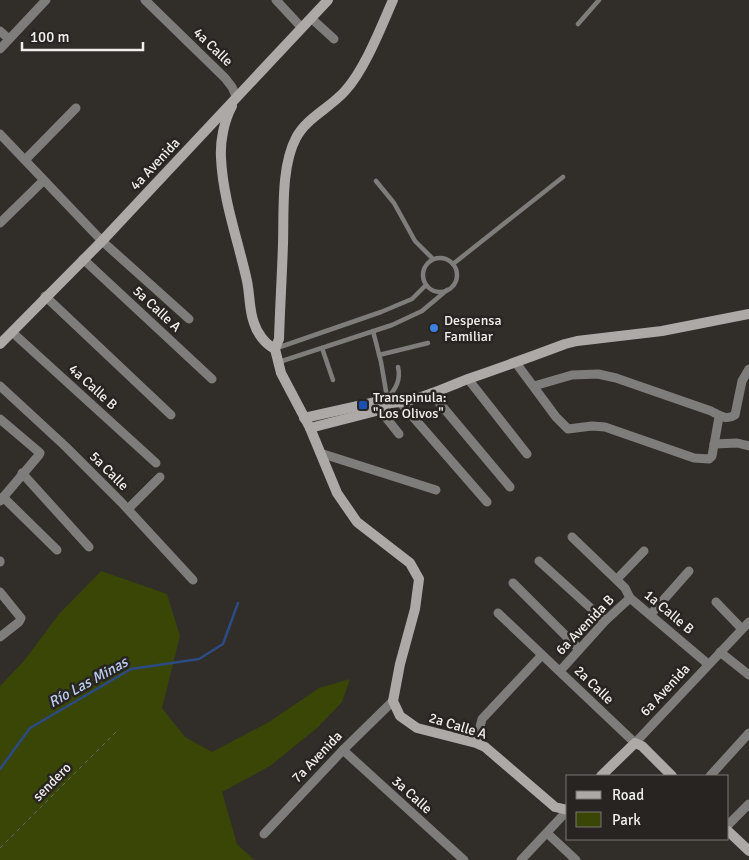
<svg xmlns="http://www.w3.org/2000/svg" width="749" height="860" font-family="Signika,sans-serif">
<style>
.green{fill:#394606}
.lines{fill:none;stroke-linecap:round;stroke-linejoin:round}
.stream{stroke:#2c4a83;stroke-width:2.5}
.path{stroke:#6c6965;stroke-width:1;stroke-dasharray:4 4;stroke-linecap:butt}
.lane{stroke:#7f7d7b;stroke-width:4.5}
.street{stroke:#7f7d7b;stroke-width:9}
.secondary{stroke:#ada9a7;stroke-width:10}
.shop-dot{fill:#3f7fe0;stroke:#272421;stroke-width:2}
.transit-dot{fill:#1a4fb4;stroke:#272421;stroke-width:2}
.labels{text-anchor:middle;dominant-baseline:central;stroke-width:5;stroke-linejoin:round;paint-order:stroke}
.street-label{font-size:14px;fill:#f1efec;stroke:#272421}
.poi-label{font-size:14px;fill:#f1efec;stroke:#272421;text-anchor:start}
.water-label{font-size:15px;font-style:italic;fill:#b9ccee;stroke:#272421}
</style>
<rect width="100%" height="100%" fill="#312e2a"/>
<!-- green -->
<path class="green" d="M101,571L167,594L180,636L162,708L185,737L212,752L269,722L319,688L350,679L342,702L317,728L270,766L222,792L237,844L254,860H0V686L24,661L59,614Z"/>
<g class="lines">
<!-- stream -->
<path class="stream" d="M0,769L30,728L131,669L199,659L223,644L238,603"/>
<!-- path -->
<path class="path" d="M0,848L118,730"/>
<!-- lane -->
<g class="lane">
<path d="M578,24L599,0"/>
<path d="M376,181L394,203L415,241L433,259"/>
<circle cx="440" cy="275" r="17"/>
<path d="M453,264L563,177"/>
<path d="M373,331L381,362L388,403"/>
<path d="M277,348L381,312L412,299L426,285"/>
<path d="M322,348L333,380"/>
<path d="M379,355L428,343"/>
<path d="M279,362L392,325L422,311L447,290"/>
<path d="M388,398C396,388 401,380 398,367"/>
</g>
<!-- street -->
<g class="street">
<path d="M145,0L225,78L232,87L236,96"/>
<path d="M276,0L302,28"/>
<path d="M311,18L334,39"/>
<path d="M0,31L9,39"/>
<path d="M0,49L46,0"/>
<path d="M0,134L102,241L189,319"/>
<path d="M25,160L76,108"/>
<path d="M0,223L43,181"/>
<path d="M83,259L212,379"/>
<path d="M45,296L171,415"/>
<path d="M12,332L156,463"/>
<path d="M516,363L556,417L568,429L592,426L605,427L694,458L709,459L712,456L719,417"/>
<path d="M468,379L527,454"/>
<path d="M0,386L65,446L121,502L193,580"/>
<path d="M534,386L572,375L598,374L616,378L711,411C719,415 726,421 735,415L742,381L749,369"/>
<path d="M431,393L510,487"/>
<path d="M400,402L487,502"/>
<path d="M380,410L399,434"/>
<path d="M0,419L40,453L39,455L0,501"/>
<path d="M714,444L737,443L749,446"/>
<path d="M320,453L436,490"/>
<path d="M22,473L89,547"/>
<path d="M3,497L57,550"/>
<path d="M128,509L160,477"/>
<path d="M572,537L625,588L630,598L708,664"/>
<path d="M0,561V562"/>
<path d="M539,561L605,621"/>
<path d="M617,579L644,551"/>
<path d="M513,583L579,649"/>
<path d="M0,592L21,618L19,622L0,637"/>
<path d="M716,602L742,629"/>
<path d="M498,613L635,743L749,622"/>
<path d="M651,614L689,571"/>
<path d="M720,652L749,675"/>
<path d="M560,671L605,621L630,598"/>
<path d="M476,743L482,719L542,655"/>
<path d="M343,750L464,860"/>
<path d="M710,776L749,733"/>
<path d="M728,825L749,804"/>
<path d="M547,833L576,860"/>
<path d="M264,834L343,750L393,701"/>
<path d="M521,860L567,811"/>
</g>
<!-- secondary -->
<g class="secondary">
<path d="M393,0C381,27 365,69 345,91C330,108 306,118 296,138C281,166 284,212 283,244C282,275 280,307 279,339L275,349L281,373L310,428L337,493L357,522L410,563L419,579L415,609L400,664L393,701L400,716L417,728L476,743L485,747L555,807L568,810"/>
<path d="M232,106C224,121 220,141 221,158C223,200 238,240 247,281C250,295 249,310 254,323C257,333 265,344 275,349"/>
<path d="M0,344L102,241L328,0"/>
<path d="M304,418L376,402C405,408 441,389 468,379C500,368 533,356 565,344L577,341L662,331L749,314"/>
<path d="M310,428L380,410L388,404"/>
<path d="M601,776L635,743L642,746L672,776"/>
<path d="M728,831L749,851"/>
</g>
</g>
<!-- markers -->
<circle class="shop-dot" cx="434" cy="328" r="5"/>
<rect class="transit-dot" x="358" y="400" width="10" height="10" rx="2.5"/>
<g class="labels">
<!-- street labels -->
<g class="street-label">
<text transform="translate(213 47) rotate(44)">4a Calle</text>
<text transform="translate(155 164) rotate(-47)">4a Avenida</text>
<text transform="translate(157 309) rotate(43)">5a Calle A</text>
<text transform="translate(93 387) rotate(42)">4a Calle B</text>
<text transform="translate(109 471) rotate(45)">5a Calle</text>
<text transform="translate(669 612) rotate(40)">1a Calle B</text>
<text transform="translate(585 625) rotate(-46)">6a Avenida B</text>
<text transform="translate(594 685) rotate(44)">2a Calle</text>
<text transform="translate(665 690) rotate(-47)">6a Avenida</text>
<text transform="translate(458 726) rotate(17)">2a Calle A</text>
<text transform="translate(317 757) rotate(-46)">7a Avenida</text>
<text transform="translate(52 782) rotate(-45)">sendero</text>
<text transform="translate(412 795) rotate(42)">3a Calle</text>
</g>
<!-- poi labels -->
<g class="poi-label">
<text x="444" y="320">Despensa<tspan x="444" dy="16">Familiar</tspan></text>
<text x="373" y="397">Transpinula:<tspan x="373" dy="16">"Los Olivos"</tspan></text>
</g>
<!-- water labels -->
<g class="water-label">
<text transform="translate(88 682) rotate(-29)">Río Las Minas</text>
</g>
</g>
<!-- legend -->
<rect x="566" y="775" width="162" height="65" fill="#272421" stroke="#787572"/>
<rect x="576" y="791" width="25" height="8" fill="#ada9a7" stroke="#787572"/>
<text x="612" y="800" font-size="15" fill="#f1efec">Road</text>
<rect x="576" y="812" width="25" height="15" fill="#394606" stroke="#787572"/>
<text x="612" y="825" font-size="15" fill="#f1efec">Park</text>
<!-- scale -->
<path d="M22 42v8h121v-8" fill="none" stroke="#f1efec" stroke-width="2.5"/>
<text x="30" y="42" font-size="15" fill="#f1efec" stroke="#272421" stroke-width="4" paint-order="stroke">100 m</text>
</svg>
